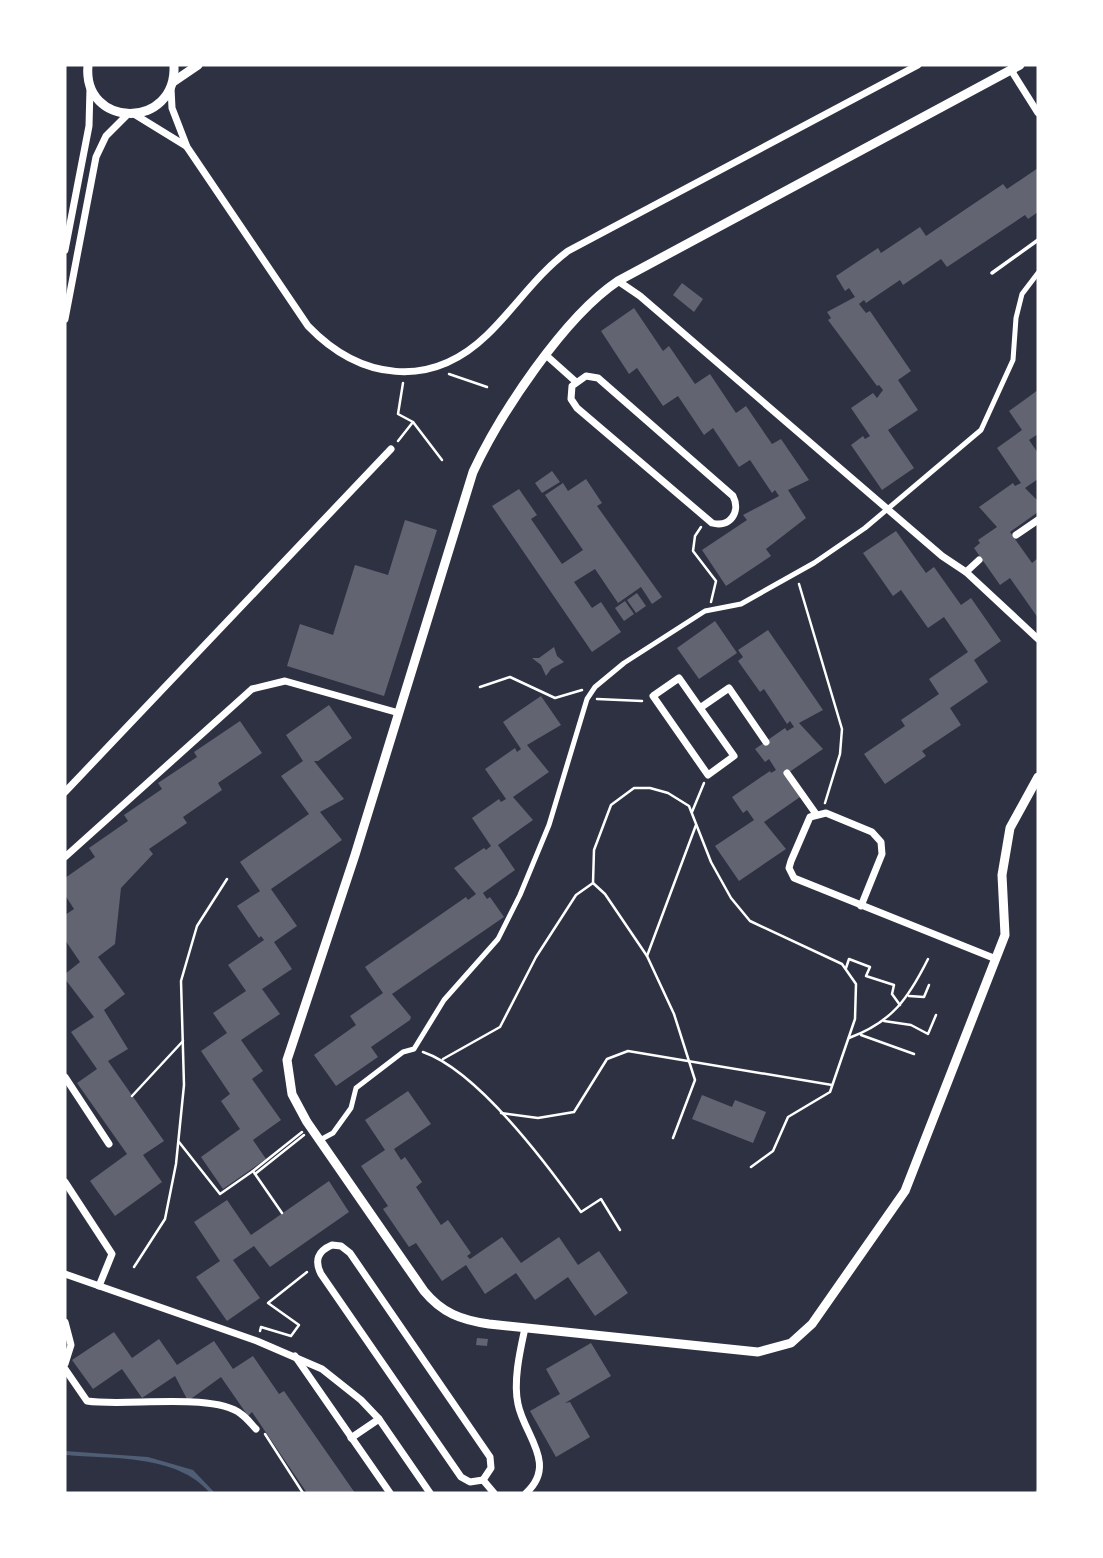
<svg xmlns="http://www.w3.org/2000/svg" width="1103" height="1558" font-family="Lato,sans-serif">
<style>
.water{fill:#4f5d75}
.lines{fill:none;stroke-linecap:round;stroke-linejoin:round}
.stream{stroke:#4f5d75;stroke-width:4.5}
.building{fill:#626471}
.path{stroke:#fff;stroke-width:2.5}
.service{stroke:#fff;stroke-width:3.5}
.pedestrian{stroke:#fff;stroke-width:5}
.minor{stroke:#fff;stroke-width:7}
.tertiary{stroke:#fff;stroke-width:9}
</style>
<rect width="100%" height="100%" fill="#2d3142"/>
<!-- water -->
<path class="water" d="M65,1451L148,1457L193,1470L215,1493H210C177,1454 112,1459 65,1455Z"/>
<g class="lines">
<!-- stream -->
<path class="stream" d="M1037,1493L1038,1491"/>
</g>
<!-- building -->
<g class="building">
<path d="M1038,168V212L1028,219L1025,215L947,267L941,259L903,285L900,280L866,303L864,300L859,304L866,313L870,311L911,371L898,380L918,410L888,430L914,468L882,490L851,445L863,436L865,439L870,436L851,408L873,393L877,398L883,390L879,385L877,386L828,320L831,318L827,312L855,297L849,288L845,291L836,276L878,248L881,253L920,227L926,236L1003,184L1007,189Z"/>
<path d="M682,283L703,299L694,312L673,295Z"/>
<path d="M634,308L663,351L669,346L695,384L710,374L736,413L746,406L772,444L781,439L809,480L788,490L806,518L766,549L771,556L726,586L702,550L747,520L743,515L779,496L775,490L772,493L750,460L739,467L713,428L704,435L678,396L663,406L637,368L629,374L601,331Z"/>
<path d="M1038,390V434L1029,440L1038,453V479L1025,488L1038,501V512L1010,532L1032,563L1038,558V618L1010,578L1000,585L974,548L980,543L978,540L997,527L979,507L1013,483L1015,486L1021,483L997,448L1022,430L1009,411Z"/>
<path d="M552,471L560,482L542,493L535,483Z"/>
<path d="M586,479L602,503L597,506L662,597L652,604L641,587L618,603L595,569L574,582L592,608L601,602L621,632L592,652L492,506L519,489L537,515L531,519L562,564L583,550L545,495L563,483L568,491Z"/>
<path d="M405,520L437,530L384,696L287,666L300,624L333,635L355,565L388,575Z"/>
<path d="M896,531L926,573L934,567L961,605L971,598L1001,641L974,660L988,682L950,708L961,725L922,751L926,756L885,784L864,754L905,726L901,720L939,694L929,679L968,652L944,617L928,628L901,590L893,596L863,553Z"/>
<path d="M637,593L646,606L636,613L627,600Z"/>
<path d="M625,601L634,614L624,621L615,608Z"/>
<path d="M715,621L737,653L699,679L677,648Z"/>
<path d="M768,630L823,710L799,723L823,749L785,775L800,797L764,822L786,849L739,881L715,846L754,820L747,810L743,813L732,797L770,771L771,773L776,770L769,759L765,762L755,749L785,728L787,731L794,727L790,721L787,724L764,689L760,692L738,661L743,657L738,650Z"/>
<path d="M554,647L557,656L564,662L551,669L546,676L541,665L532,658H539Z"/>
<path d="M541,696L561,725L527,745L549,772L513,797L533,820L498,845L515,870L483,893L487,899L490,897L504,917L392,994L411,1017L410,1020L371,1047L378,1057L336,1086L314,1055L356,1025L350,1016L383,993L365,967L466,897L468,900L476,894L454,868L484,848L486,850L491,846L472,818L499,799L501,802L506,799L485,769L515,748L517,752L521,749L503,722Z"/>
<path d="M329,705L352,738L318,761H314L344,799L320,812L342,840L271,889L297,926L274,942L292,969L262,989L280,1014L241,1040L263,1071L252,1079L281,1120L253,1140L266,1159L223,1189L201,1157L240,1129L221,1101L230,1094L201,1051L227,1033L213,1013L246,991L228,965L264,940L261,936L259,938L237,906L260,891L240,862L309,814L281,776L303,761L286,735Z"/>
<path d="M240,721L262,753L218,783L222,790L183,817L187,823L149,849L153,854L121,888L115,944L98,957L125,994L104,1010L128,1049L108,1061L164,1141L143,1155L162,1182L115,1216L90,1181L127,1154L77,1083L97,1069L71,1032L94,1017L65,979V974L80,962L65,940V915L74,909L65,895V878L95,857L89,848L128,821L124,815L162,789L158,783L197,757L194,752Z"/>
<path d="M408,1091L431,1124L394,1149L401,1160L405,1157L422,1182L416,1187L441,1225L448,1220L471,1253L467,1256L470,1259L502,1237L521,1263L559,1237L578,1265L599,1251L628,1293L595,1316L568,1277L535,1300L516,1273L485,1294L466,1265L442,1281L416,1243L409,1247L383,1209L388,1206L361,1166L385,1150L365,1120Z"/>
<path d="M702,1095L732,1107L735,1100L766,1112L753,1143L692,1119Z"/>
<path d="M329,1181L349,1212L270,1267L254,1246L233,1260L260,1298L227,1321L196,1277L220,1261L194,1222L227,1200L251,1235Z"/>
<path d="M114,1332L132,1358L159,1339L177,1365L214,1341L233,1369L253,1356L279,1394L284,1391L355,1493H307L252,1412L248,1416L221,1377L188,1401L175,1376L142,1398L122,1369L93,1389L72,1360Z"/>
<path d="M477,1338L488,1339L487,1346L476,1345Z"/>
<path d="M591,1343L611,1376L565,1403L570,1402L590,1437L556,1457L530,1411L560,1394L546,1369Z"/>
</g>
<g class="lines">
<!-- path -->
<g class="path">
<path d="M449,374L487,387"/>
<path d="M403,383L398,414L413,422L442,460"/>
<path d="M398,441L413,422"/>
<path d="M701,527L695,536L693,551L716,581L711,602"/>
<path d="M799,584L842,729L840,754L825,803"/>
<path d="M480,687L510,677L555,698L582,690"/>
<path d="M597,699L642,701"/>
<path d="M692,812L704,783"/>
<path d="M593,883L605,894L647,956L674,1014L695,1080L673,1138"/>
<path d="M647,956L696,825"/>
<path d="M846,968L849,959L870,967L866,976L894,985L892,994L900,1005"/>
<path d="M909,996L924,997L929,985"/>
<path d="M884,1021L911,1025L928,1034L936,1015"/>
<path d="M861,1035L914,1054"/>
<path d="M849,1038C892,1022 908,999 928,959"/>
<path d="M423,1052C478,1071 547,1164 581,1212L601,1199L620,1230"/>
<path d="M443,1059L500,1027L536,957L576,895L593,883L594,850L611,805L634,788H650L668,793L689,806L711,862L731,898L750,921L842,964L856,984L855,1019L830,1092L788,1117L773,1151L751,1167"/>
<path d="M132,1096L183,1041"/>
<path d="M501,1113L538,1118L574,1112L607,1059L628,1051L832,1085"/>
<path d="M179,1142L220,1194L253,1171"/>
<path d="M255,1174L304,1135"/>
<path d="M282,1213L253,1171L302,1132"/>
<path d="M134,1267L165,1219L176,1164L184,1085L181,981L197,926L227,879"/>
<path d="M260,1331L261,1327L291,1336L299,1325L268,1303L307,1272"/>
<path d="M265,1434L303,1493"/>
</g>
<!-- service -->
<path class="service" d="M992,273L1038,240"/>
<!-- pedestrian -->
<path class="pedestrian" d="M320,1140L333,1133L351,1108L356,1088L403,1052L414,1049L444,1000L498,939L520,895L549,825L587,699L595,687L624,663L705,611L741,604L814,563L865,528L981,430L1013,360L1016,318L1022,294L1038,273"/>
<!-- minor -->
<g class="minor">
<path d="M1011,70L1038,113"/>
<path d="M171,88L172,108L187,147L308,326C360,380 430,390 487,335C515,308 536,275 568,251L918,65"/>
<path d="M134,114L186,146"/>
<path d="M65,250L89,126L90,88"/>
<path d="M618,281L640,296L942,556L966,572L1038,639"/>
<path d="M65,319L96,157L106,136L128,114"/>
<path d="M547,356L575,381"/>
<path d="M586,376L598,378L733,496C741,512 730,528 712,523L577,408L571,399L572,386Z"/>
<path d="M1016,535L1038,520"/>
<path d="M966,572L979,560"/>
<path d="M700,708L734,756L708,775L653,696L679,678L700,708L729,688L766,742"/>
<path d="M787,773L816,814"/>
<path d="M65,792L391,449"/>
<path d="M65,857L252,689L285,681L399,713"/>
<path d="M861,906L882,854L881,842L872,832L826,813L810,817L791,861L789,868L794,878L996,959"/>
<path d="M65,1077L109,1144"/>
<path d="M65,1182L112,1254L99,1286"/>
<path d="M332,1245L341,1246L350,1253L490,1457L491,1468L483,1480L470,1482L461,1477L321,1274C314,1260 318,1251 332,1245Z"/>
<path d="M65,1274L257,1341L322,1369L361,1400L379,1419L430,1493"/>
<path d="M65,1322L71,1345L65,1364"/>
<path d="M525,1328C520,1351 513,1381 518,1404C524,1435 558,1464 526,1493"/>
<path d="M295,1356L390,1493"/>
<path d="M65,1369L87,1401C124,1407 213,1392 241,1414C247,1418 251,1424 256,1429"/>
<path d="M351,1438L379,1419"/>
<path d="M483,1480L494,1493"/>
</g>
<!-- tertiary -->
<g class="tertiary">
<path d="M88,65C82,129 177,130 174,65"/>
<path d="M1020,65L618,281C564,317 500,414 473,472L355,855L287,1060L292,1094L307,1122L424,1291C442,1313 461,1320 489,1324L758,1352L791,1343L812,1324L905,1191L1005,935L1002,875L1010,828L1038,777"/>
<path d="M173,82L198,65"/>
</g>
</g>
<!-- border -->
<rect width="1103" height="1558" fill="none" stroke="#ffffff" stroke-width="133"/>
</svg>
